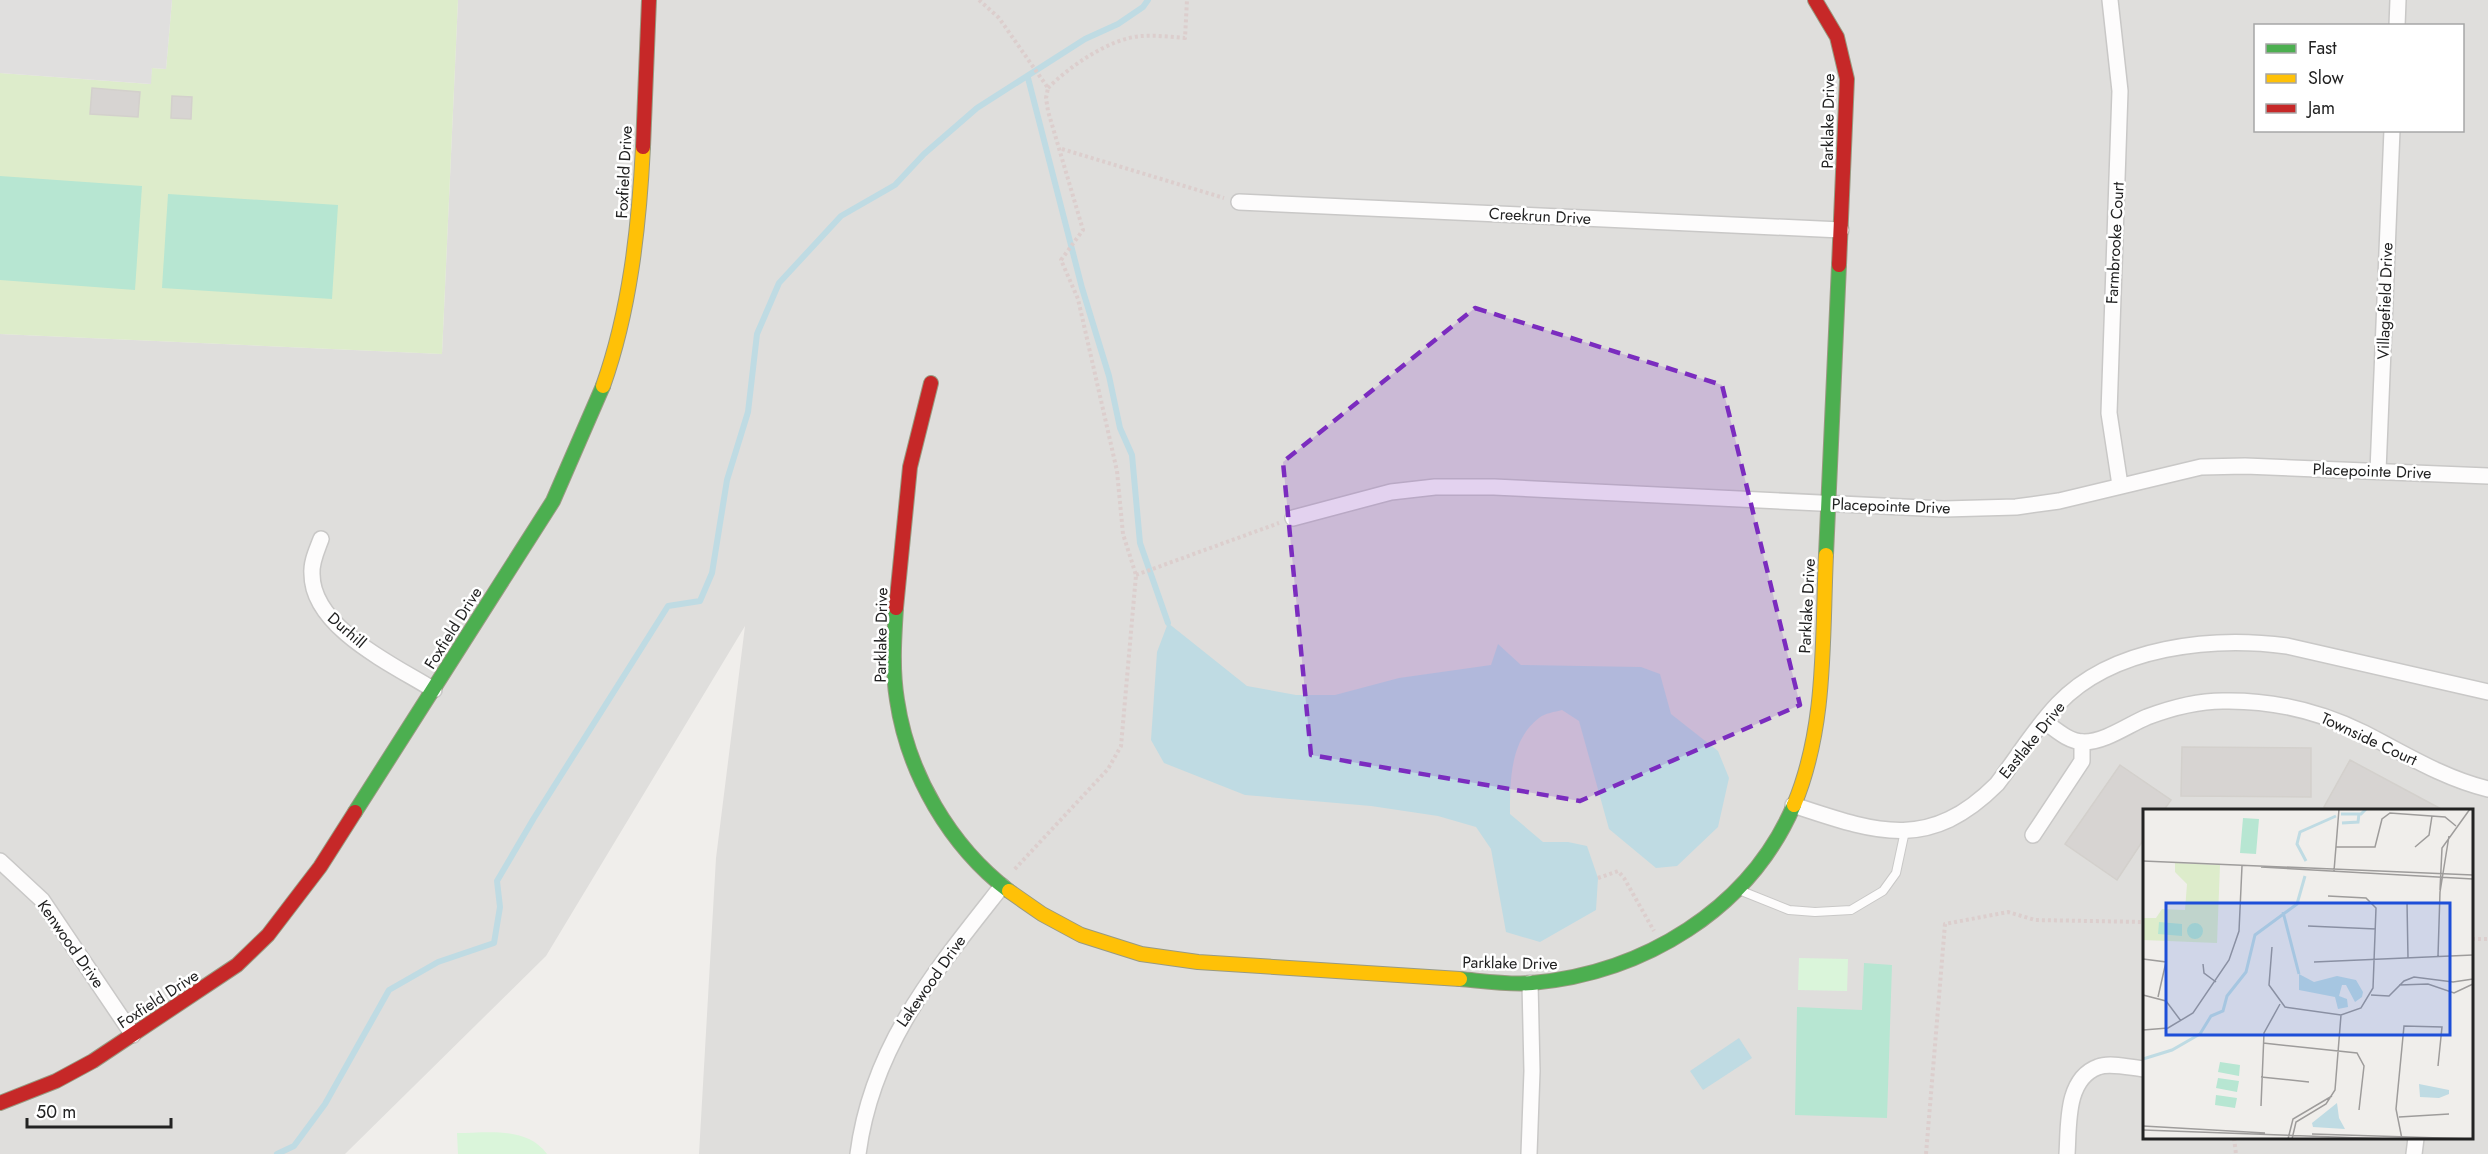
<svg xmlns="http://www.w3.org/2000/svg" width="2488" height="1154" font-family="Jost,sans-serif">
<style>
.residential{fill:#dfdedc;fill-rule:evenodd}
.grass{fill:#ddeccb}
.park{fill:#daf5da}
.pitch{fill:#b7e6d2}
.parking{fill:#e0dfde}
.water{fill:#bfdbe3}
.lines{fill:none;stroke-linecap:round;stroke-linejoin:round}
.stream{stroke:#bfdbe3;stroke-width:6}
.building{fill:#d7d4d2;stroke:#d3d0cc;stroke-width:1.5}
.lane-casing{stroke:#c9c8c7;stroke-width:10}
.street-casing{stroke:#c9c8c7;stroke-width:18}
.fast-casing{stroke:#999a82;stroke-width:16}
.slow-casing{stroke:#999a82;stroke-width:16}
.jam-casing{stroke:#999a82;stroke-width:16}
.path{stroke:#dccecd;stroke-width:4;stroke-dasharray:3 3;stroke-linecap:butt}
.lane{stroke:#fdfcfc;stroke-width:8}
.street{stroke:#fdfcfc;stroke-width:15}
.fast{stroke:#4caf50;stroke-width:14}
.slow{stroke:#ffc107;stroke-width:14}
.jam{stroke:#c62828;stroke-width:14}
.marked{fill:#7b2cbf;fill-opacity:0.2;stroke:#7b2cbf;stroke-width:4.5;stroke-dasharray:12 8;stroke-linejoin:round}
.labels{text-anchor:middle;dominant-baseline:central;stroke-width:5;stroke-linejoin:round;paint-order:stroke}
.street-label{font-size:16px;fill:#222;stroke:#fff}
.inset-river{fill:none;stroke:#bfdbe3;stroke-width:3}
.inset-road{fill:none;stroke:#9e9c9b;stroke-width:1.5}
.view{fill:#1d4ed8;fill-opacity:0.15;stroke:#1d4ed8;stroke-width:3}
.inset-edge{fill:none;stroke:#222;stroke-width:3}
</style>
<rect width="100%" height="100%" fill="#f0eeeb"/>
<!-- residential -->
<path class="residential" d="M458,0H2488V1154H699L716,858L745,626L546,956L345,1154H0V334L442,354ZM2256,26H2462V130H2256ZM2144,810H2472V1138H2144Z"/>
<!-- grass -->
<path class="grass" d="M172,0H458L442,354L0,334V73L150,84L152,68L166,69Z"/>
<!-- park -->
<g class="park">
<path d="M1799,958L1848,959L1847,991L1798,990Z"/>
<path d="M457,1133C487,1133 527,1126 547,1154H458Z"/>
</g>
<!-- pitch -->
<g class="pitch">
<path d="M0,176L142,186L135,290L0,280Z"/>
<path d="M168,194L338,205L332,299L162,288Z"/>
<path d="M1864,963L1892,965L1887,1118L1795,1115L1797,1007L1862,1010Z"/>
</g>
<!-- parking -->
<path class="parking" d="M0,0H172L166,69L152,68L151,84L0,73Z"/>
<!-- water -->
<g class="water">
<path d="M1168,623L1247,686L1296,695H1335L1399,678L1491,665L1498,644L1521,665L1641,667L1660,674L1671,714L1718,751L1729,778L1718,827L1677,866L1656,868L1609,829L1579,721L1562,710C1555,712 1545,713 1539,718C1510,740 1510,781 1510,814L1543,842H1568L1587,846L1598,878L1596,910L1540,942L1506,932L1491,849L1476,827L1438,816L1371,806L1245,795L1164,763L1151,740L1157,652Z"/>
<path d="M1739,1038L1752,1058L1703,1090L1690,1071Z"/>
</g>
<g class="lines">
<!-- stream -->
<g class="stream">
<path d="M1028,78L1082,288L1109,376L1120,428L1132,455L1140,543L1168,623"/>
<path d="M277,1154L294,1146L325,1104L389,990L438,962L494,943L500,907L497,881L534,818L668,606L700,601L712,573L727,480L748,412L757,334L779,283L841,216L895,185L924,154L977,108L1085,39L1118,24L1143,7L1148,0"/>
</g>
</g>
<!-- building -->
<g class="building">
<path d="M92,88L140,92L138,117L90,114Z"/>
<path d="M172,96L192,97L191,119L171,118Z"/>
<path d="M2182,747L2311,748V797L2181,796Z"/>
<path d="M2350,760L2443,810H2331L2324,807Z"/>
<path d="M2120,765L2171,800L2164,810H2144V839L2117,880L2065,844Z"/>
</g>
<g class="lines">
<!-- lane casing -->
<g class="lane-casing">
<path id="lane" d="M1739,890L1789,910L1815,912L1851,910L1883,891L1896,873L1905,831"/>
</g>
<!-- street casing -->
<g class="street-casing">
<g id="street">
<path d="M2110,0L2120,91L2109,413L2120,485"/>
<path d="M2397,26L2398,0"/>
<path d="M1239,202L1841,230"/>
<path d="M2378,471L2392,130"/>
<path d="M1293,518L1391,492L1435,487H1494L1944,509L2016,507L2059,501L2201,467L2245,466L2488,476"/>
<path d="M321,539C317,550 311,562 312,574C312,628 394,665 434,690"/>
<path d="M2044,721C2056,730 2069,742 2084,742C2105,742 2128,725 2147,717C2171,708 2198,701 2223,701C2272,700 2319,711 2364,733C2405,754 2443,778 2488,789"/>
<path d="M1793,805C1875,832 1928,853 1997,784C2017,758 2035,728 2058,704C2113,646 2213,636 2287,646L2488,692"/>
<path d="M2033,835L2082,761V742"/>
<path d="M0,861L42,900L133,1035"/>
<path d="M858,1154C872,1045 936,970 1002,886"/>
<path d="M1529,1154L1532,1071L1530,983"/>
<path d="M2067,1154C2069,1126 2065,1079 2098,1067C2110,1062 2132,1068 2144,1069"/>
<path d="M2414,1154L2416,1138"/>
</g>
</g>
<!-- fast casing -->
<g class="fast-casing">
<g id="fast">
<path d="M1826,555L1839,265"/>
<path d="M896,608C894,639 892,670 897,700C908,774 950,846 1009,891"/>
<path d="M355,812L553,501L603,386"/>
<path d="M1460,979C1483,981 1509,985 1532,983C1643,973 1749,910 1794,805"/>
</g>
</g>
<!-- slow casing -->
<g class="slow-casing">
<g id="slow">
<path d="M603,386C630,310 639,227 643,147"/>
<path d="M1794,805C1827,726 1822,639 1826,555"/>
<path d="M1009,891L1042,914L1081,935L1141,954L1198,962L1460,979"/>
</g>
</g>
<!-- jam casing -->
<g class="jam-casing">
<g id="jam">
<path d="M1815,0L1837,37L1847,79L1839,265"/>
<path d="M643,147L649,0"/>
<path d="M896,608L910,467L931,383"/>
<path d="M0,1103L56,1081L93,1061L237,965L268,935L320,867L355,812"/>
</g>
</g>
<!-- path -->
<g class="path">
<path d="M979,0L999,18L1048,88L1046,98L1048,111L1083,230L1061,260L1078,299L1117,471L1123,534L1136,575L1121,746L1108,769L1013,871"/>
<path d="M1048,88C1070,66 1110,38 1142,36C1156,35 1171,37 1185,38L1187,0"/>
<path d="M1062,149L1224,198"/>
<path d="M1136,575L1279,523"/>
<path d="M1598,878L1618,871L1624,878L1654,931"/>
<path d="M2472,939H2488"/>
<path d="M2234,1138L2236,1154"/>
<path d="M1926,1154L1945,924L2008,912L2035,920L2144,922"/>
</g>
<!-- lane -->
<use href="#lane" class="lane"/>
<!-- street -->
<use href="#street" class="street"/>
<!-- fast -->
<use href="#fast" class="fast"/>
<!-- slow -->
<use href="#slow" class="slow"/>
<!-- jam -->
<use href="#jam" class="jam"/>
</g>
<!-- marked area -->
<path class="marked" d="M1475,308L1722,385L1800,705L1580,801L1311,755L1283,462Z"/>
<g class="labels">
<!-- street labels -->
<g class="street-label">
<text transform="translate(1828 121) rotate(-89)">Parklake Drive</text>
<text transform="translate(624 172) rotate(-87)">Foxfield Drive</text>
<text transform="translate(1540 216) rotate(3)">Creekrun Drive</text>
<text transform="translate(2115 243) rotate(-87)">Farmbrooke Court</text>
<text transform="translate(2385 301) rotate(-88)">Villagefield Drive</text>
<text transform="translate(2372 471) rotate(2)">Placepointe Drive</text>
<text transform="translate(1891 506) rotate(2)">Placepointe Drive</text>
<text transform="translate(1807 606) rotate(-87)">Parklake Drive</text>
<text transform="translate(453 628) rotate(-58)">Foxfield Drive</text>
<text transform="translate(347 630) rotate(41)">Durhill</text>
<text transform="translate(881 635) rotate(-89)">Parklake Drive</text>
<text transform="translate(2369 739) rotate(25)">Townside Court</text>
<text transform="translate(2032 740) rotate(-51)">Eastlake Drive</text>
<text transform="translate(71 944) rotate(55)">Kenwood Drive</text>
<text transform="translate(1510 963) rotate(1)">Parklake Drive</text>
<text transform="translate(931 981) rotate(-55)">Lakewood Drive</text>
<text transform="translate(158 999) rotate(-33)">Foxfield Drive</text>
</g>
</g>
<!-- overview -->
<g transform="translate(2143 809)">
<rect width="330" height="330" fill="#f0eeeb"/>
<path d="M32,54L77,56L74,134L0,131V109H13L19,100L42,101L44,75L32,63Z" fill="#ddeccb"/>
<path d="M100,9L116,10L113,45L97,44ZM16,113L39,115V127L15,125ZM44 122a8 8 0 1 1 16 0a8 8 0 1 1-16 0ZM77,253L97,256L96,267L75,263ZM75,269L96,272L94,283L73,279ZM73,286L94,289L92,299L72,296Z" fill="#b7e6d2"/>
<path d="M156,165L171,173L194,167L213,171L220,183L219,188L212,193L203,176H199L196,187L204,190L205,198L195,200L192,188L156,181ZM276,275L306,281V285L296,289L277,288ZM194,294L196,309L202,320L170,318L169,314Z" fill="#bfdbe3"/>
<path class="inset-river" d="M198,5H218L223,0M199,14L215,13L216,5M163,52L154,35L157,23L193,7M140,103L156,165M0,250L29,241L57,225L68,207L80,202L84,187L103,163L112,126L154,95L162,67"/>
<path class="inset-road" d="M193,38H232L239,10L247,4L302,8L313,17M272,38L286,26L289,7M0,52L330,66M118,58L330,70M191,62L196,0M297,81L299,39L327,0M264,93L265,149M330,96V118M165,117L233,120M129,138L126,176L142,198L198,206L218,199L230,179L233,99L223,89L185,87M295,147L297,83L306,27M0,150L23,153L15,188M171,153L330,146M60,155L61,164L73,173M256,176L285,175L311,184L330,175M0,186L23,192L38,212M228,186L246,187L261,172L271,168L310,173L330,170M0,221L25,219L50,204L86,151L96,122L99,57M120,234L214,244L221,257L216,301M118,268L166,273M118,297L121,224L137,195M256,308L306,305M0,317L122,324M0,321L247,330M169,325L330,330M145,330L150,310L189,287M149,330L153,313L183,295L192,281L198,206M259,330L253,300L261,217L299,218L295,257"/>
<path class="view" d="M23,94H307V226H23Z"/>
<rect width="330" height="330" class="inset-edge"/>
</g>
<!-- legend -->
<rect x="2254" y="24" width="210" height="108" fill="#ffffff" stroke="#a7a7a7" stroke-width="1.5"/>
<rect x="2266" y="44" width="30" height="9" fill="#4caf50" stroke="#a7a7a7" stroke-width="1.5"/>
<text x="2308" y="54" font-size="18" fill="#222222">Fast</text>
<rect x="2266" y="74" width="30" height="9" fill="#ffc107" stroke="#a7a7a7" stroke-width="1.5"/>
<text x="2308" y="84" font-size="18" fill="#222222">Slow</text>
<rect x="2266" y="104" width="30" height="9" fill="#c62828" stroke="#a7a7a7" stroke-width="1.5"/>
<text x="2308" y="114" font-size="18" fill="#222222">Jam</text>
<!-- scale -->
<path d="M27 1118v9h144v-9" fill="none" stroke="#222222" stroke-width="3"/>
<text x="36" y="1118" font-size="18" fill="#222222" stroke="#ffffff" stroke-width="4.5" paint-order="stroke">50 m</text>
</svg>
